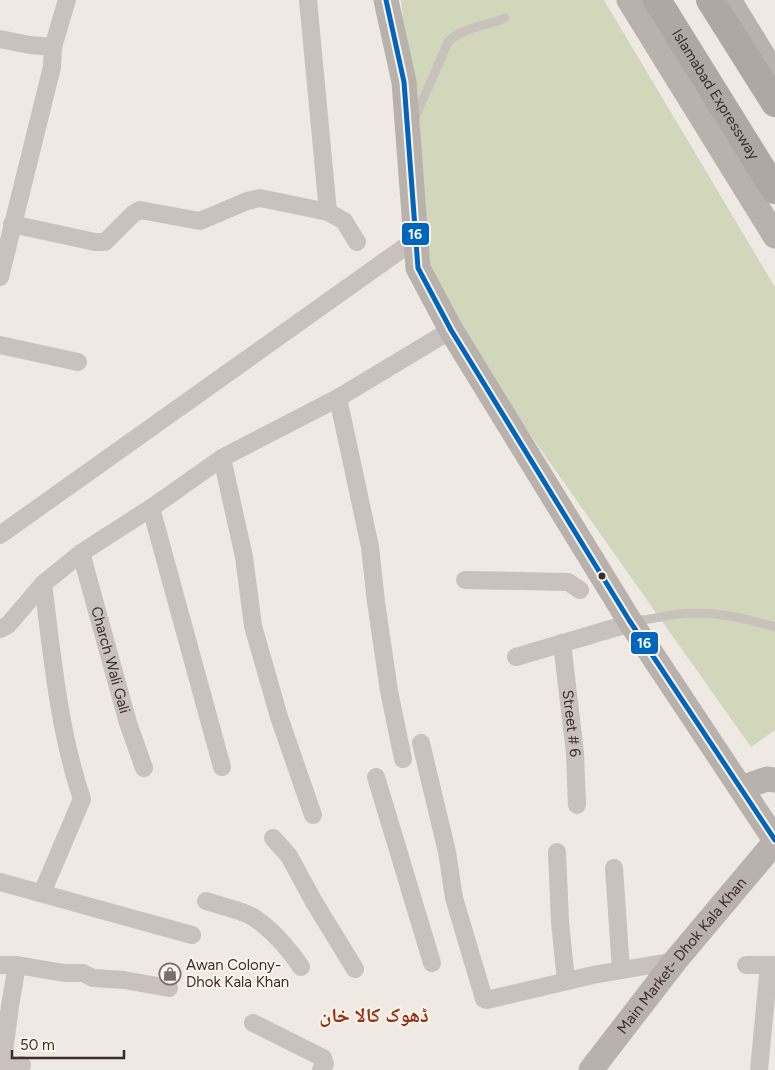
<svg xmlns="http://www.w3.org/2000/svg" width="775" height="1070" font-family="Figtree,'Noto Naskh Arabic',sans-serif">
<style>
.green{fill:#d2d6bb}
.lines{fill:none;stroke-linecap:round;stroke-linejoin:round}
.lane{stroke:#c9c1bb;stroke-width:9}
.street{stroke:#c9c1bb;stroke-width:18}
.secondary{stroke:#b9b1ab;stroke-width:25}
.highway{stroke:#aea8a2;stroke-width:28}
.bus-1-casing{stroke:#fcf3eb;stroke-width:9}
.bus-1{stroke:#0065bd;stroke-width:5}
.bus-dot{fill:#3b2e29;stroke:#fcf3eb;stroke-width:2}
.labels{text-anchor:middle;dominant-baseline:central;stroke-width:4;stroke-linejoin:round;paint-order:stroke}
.street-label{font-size:15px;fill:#3b2e29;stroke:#fcf3eb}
.poi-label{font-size:15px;fill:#3b2e29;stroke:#fcf3eb;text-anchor:start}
.district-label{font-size:20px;font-weight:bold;fill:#943118;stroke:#fcf3eb}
.line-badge{stroke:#fcf3eb;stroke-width:2}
.badge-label{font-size:14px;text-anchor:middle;font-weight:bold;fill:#fff}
</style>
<rect width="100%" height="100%" fill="#efe9e3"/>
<!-- green -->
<path class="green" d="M401,0H604L775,287V730L751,747L435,300L418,167Z"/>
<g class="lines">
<!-- lane -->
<g class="lane">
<path d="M414,120L448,42C462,27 487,26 505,18"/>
<path d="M634,620C650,621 664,615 680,614C712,610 744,618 775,627"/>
</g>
<!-- street -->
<g class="street">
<path d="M308,0L328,212"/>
<path d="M0,39L30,45L53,47L67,0"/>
<path d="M12,224L95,242H105L133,214L140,210L200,221L247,201L260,198L328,212L344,221L357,242"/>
<path d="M0,277L52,67L53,47"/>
<path d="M0,345L78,362"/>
<path d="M338,398L370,547L376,602L389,691L403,759"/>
<path d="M222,458L244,557L253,626L279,717L313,815"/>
<path d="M151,508L222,767"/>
<path d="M0,535L416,239"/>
<path id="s1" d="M81,553L128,723L144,768"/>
<path d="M465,580L568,582L580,590"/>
<path d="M0,629L8,625L43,584L81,553L151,508L222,458L338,398L451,330"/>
<path id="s2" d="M562,643L575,753L577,805"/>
<path d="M516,657L631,623"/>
<path d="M421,743L447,852L454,898L484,999L487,1000L593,975L675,961"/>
<path d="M376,777L432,963"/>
<path d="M273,838L289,856L314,902L355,969"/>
<path d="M557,852L560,922L566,981"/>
<path d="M614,868L621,970"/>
<path d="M0,882L192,935"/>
<path d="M42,893L82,799C59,732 52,654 43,584"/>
<path d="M206,901C221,906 238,909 251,916C269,926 290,950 301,967"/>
<path d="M0,965H17L64,973H83L93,978L124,980L169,988"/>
<path d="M746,965H775"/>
<path d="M253,1023L323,1058L325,1064L321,1070"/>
<path d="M0,1067L22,1065"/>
<path d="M2,1067L10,1006L17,965"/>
<path d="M759,1070L769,965"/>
</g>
<!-- secondary -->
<g class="secondary">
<path d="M386,0L404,82L418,268L451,330L629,620L775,840"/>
<path d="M629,0L775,236"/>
<path d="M729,0L775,75"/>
<path d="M741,788L767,779L775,780"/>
<path id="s3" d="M591,1070L675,961L775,842"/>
</g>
<!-- highway -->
<g class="highway">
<path id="s4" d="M657,0L775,190"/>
<path d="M710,0L775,103"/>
</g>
<!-- bus-1 casing -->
<g class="bus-1-casing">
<path id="bus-1" d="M386,0L404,82L418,268L451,330L629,620L775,840"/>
</g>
<!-- bus-1 -->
<use href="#bus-1" class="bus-1"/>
</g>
<!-- icons -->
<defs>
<g id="shop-ring" transform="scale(1.125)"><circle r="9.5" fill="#fcf3eb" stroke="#7a6f6a" stroke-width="1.5"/><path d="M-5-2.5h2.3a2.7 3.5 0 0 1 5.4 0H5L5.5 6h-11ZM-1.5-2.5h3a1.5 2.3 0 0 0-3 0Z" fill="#7a6f6a"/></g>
</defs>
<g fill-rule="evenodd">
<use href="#shop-ring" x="170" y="974"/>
</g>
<!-- markers -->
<circle class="bus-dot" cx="602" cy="576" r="4.5"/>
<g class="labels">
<!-- street labels -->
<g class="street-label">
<text stroke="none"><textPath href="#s4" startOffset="111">Islamabad Expressway</textPath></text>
<text stroke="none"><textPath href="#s1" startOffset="111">Charch Wali Gali</textPath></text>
<text stroke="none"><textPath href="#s2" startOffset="81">Street # 6</textPath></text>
<text stroke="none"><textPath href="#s3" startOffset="146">Main Market- Dhok Kala Khan</textPath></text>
</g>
<!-- poi labels -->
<g class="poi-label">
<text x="186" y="965">Awan Colony-<tspan x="186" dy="17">Dhok Kala Khan</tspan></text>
</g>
<!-- district labels -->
<g class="district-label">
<text x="374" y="1015">ڈھوک کالا خان</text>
</g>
</g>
<g class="line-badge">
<rect x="401" y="222" width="29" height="24" rx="5" fill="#0065bd"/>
<rect x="630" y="631" width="29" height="24" rx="5" fill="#0065bd"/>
</g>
<g class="badge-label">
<text x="415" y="239">16</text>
<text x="644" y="648">16</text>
</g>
<!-- scale -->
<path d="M12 1050v8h112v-8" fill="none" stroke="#3b2e29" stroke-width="2.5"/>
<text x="20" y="1050" font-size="15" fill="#3b2e29" stroke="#fcf3eb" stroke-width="4" paint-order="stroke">50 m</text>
</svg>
